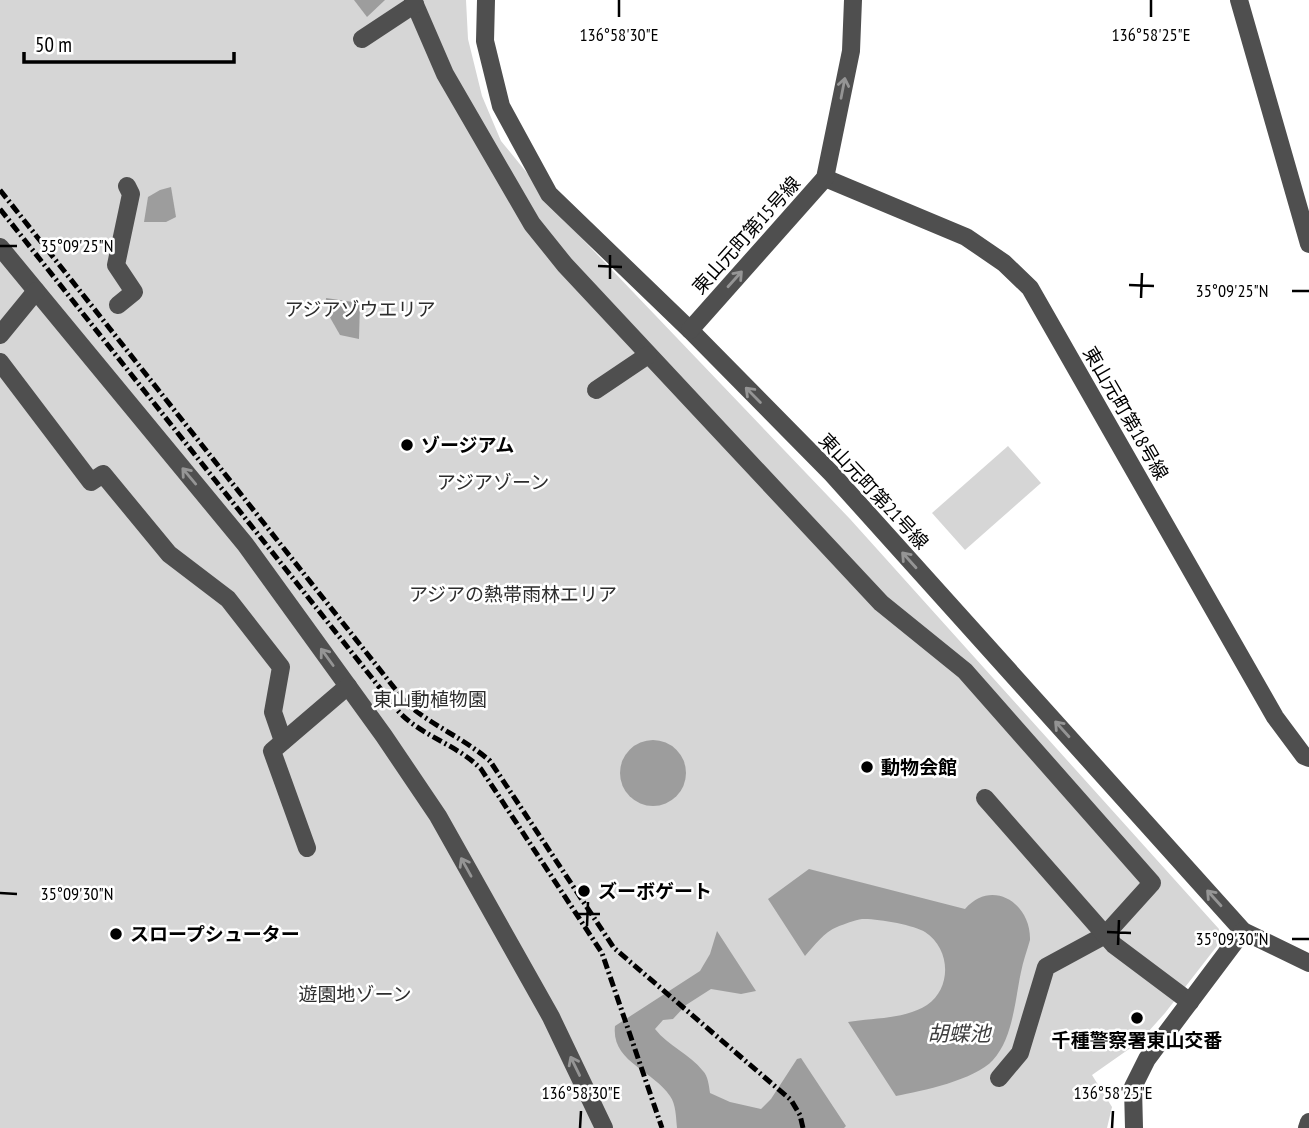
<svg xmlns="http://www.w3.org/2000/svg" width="1309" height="1128" font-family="'PT Sans Narrow','Noto Sans JP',sans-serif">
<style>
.green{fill:#d6d6d6}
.water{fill:#9d9d9d}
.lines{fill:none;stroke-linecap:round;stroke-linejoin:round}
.minor{stroke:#4f4f4f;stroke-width:18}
.rail{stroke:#000;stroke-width:5;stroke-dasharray:10 3.5 2 3.5;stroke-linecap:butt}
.oneway{stroke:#959595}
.ticks{fill:none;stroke:#000;stroke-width:2.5}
.poi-dot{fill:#000;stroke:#fff;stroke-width:2.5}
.labels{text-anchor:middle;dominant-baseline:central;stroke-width:5;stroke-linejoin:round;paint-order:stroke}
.street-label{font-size:19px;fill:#000;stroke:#fff}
.park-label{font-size:19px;fill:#2d2d2d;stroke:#fff}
.poi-label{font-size:19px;font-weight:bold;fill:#000;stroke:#fff;text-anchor:start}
.water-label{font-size:21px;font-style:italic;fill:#3e3e3e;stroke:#fff}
.ticks-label{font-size:18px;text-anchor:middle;fill:#000;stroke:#fff;stroke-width:5;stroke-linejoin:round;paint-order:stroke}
</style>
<rect width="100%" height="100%" fill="#fff"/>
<!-- green -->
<g class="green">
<path d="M0,0H466L468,39L482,96L501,141L570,226L850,519L1219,929L1217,946L1165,1013L1139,1042L1092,1075L1112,1107L1107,1128H0Z"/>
<path d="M1008,446L1041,483L965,550L932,513Z"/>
</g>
<!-- water -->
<g class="water">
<path d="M354,0H385L367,17Z"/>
<path d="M171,187L176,217L166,222H144L148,197L160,190Z"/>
<path d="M326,298L360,303L359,339L340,335L328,314Z"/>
<circle cx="653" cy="773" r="33"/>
<path d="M809,869L965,909C992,878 1031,903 1030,940C1027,951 1023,961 1021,972C1015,1000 1013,1038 993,1060C975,1080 922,1091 896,1096L848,1022C872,1018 906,1019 927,1005C952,988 951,949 925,932C915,925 875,918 862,919C855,920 844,924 837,927C824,932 814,946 805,956L768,899Z"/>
<path d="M717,931L756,991L741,994L711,989L686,1005L673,1019L663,1020L655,1029C668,1046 690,1054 703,1071C708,1076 709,1086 710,1093L730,1102L761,1109L771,1099L797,1059L801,1058L846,1126L844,1128H677C676,1118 676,1104 670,1096C653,1070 611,1062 615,1026L700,971L710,954Z"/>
</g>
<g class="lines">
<!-- minor -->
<g class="minor">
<path d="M413,0L445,74L532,224L565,265L881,603L965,671L1152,883L1105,935L1046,967L1020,1053L999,1078"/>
<path d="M486,0L485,41L501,106L549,194L690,330L832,474L1243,931L1309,963"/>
<path d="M1239,0L1309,244"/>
<path d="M362,39L415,4"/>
<path d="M825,178L966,237L1004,263L1030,288L1275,717L1304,756L1309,758"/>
<path d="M0,247L245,544L384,736L438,816L551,1017L604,1128"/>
<path d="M118,305L134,292L116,265L131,194L127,186"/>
<path d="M690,330L825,178L851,51L853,0"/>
<path d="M0,335L36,291"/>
<path d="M0,362L91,482L103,474L169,554L228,599L281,667L273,712L283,741"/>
<path d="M596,390L648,355"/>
<path d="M985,798L1114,945L1190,1002"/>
<path d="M307,848L272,751L348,686"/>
<path d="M1134,1128L1133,1087L1147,1059L1243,931"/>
<path d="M1307,1128L1309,1122"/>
</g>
<!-- rail -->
<g class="rail">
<path d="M0,190L407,704C433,726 465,739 490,761L614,948L791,1100L800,1115L803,1128"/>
<path d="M0,209L399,712C423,737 458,745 481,769L602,953L662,1128"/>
</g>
</g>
<!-- one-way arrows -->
<defs><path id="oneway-shaft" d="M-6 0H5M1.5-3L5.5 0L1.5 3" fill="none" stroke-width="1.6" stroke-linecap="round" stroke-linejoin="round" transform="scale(1.75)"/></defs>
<g class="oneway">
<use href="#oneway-shaft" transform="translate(843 88) rotate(-79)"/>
<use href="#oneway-shaft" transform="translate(735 279) rotate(-48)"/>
<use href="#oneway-shaft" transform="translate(753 395) rotate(-135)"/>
<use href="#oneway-shaft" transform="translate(189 476) rotate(-130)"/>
<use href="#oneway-shaft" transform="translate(909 560) rotate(-132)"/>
<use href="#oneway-shaft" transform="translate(327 657) rotate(-126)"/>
<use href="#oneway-shaft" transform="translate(1062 729) rotate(-132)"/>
<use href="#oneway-shaft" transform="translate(466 867) rotate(-119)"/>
<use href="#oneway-shaft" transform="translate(1214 898) rotate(-132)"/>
<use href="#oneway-shaft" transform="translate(575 1066) rotate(-116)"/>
</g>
<!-- ticks -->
<path class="ticks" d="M619,17V0M1151,17V0M0,246H17M598,266L622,267M610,279V255M1129,285L1154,286M1292,291H1309M1141,298L1142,273M0,893L17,894M575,914H600M587,926L588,902M1107,932L1131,933M1292,939H1309M1118,945L1119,920M580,1128L581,1111M1112,1128L1113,1111"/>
<!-- markers -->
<g class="poi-dot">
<circle cx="407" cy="445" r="7"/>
<circle cx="867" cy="767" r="7"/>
<circle cx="584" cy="891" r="7"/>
<circle cx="116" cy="934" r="7"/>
<circle cx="1137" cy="1018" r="7"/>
</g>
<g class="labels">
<!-- street labels -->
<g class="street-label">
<text transform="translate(746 235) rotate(-48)">東山元町第15号線</text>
<text transform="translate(1126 413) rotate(60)">東山元町第18号線</text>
<text transform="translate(874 491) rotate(47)">東山元町第21号線</text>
</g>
<!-- park labels -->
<g class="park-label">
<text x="360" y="309">アジアゾウエリア</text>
<text x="493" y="482">アジアゾーン</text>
<text x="513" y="594">アジアの熱帯雨林エリア</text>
<text x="430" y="699">東山動植物園</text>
<text x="355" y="994">遊園地ゾーン</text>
</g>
<!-- poi labels -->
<g class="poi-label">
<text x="421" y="445">ゾージアム</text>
<text x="881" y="767">動物会館</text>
<text x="598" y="891">ズーボゲート</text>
<text x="130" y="934">スロープシューター</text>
<text x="1137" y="1040" text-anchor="middle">千種警察署東山交番</text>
</g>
<!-- water labels -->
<g class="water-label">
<text x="959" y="1033">胡蝶池</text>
</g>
</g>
<g class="ticks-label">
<text x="619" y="41">136°58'30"E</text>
<text x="1151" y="41">136°58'25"E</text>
<text x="77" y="252">35°09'25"N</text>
<text x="1232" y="297">35°09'25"N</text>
<text x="77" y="900">35°09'30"N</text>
<text x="1232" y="945">35°09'30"N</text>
<text x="581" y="1099">136°58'30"E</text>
<text x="1113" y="1099">136°58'25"E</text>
</g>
<!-- scale -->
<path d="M24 52v10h210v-10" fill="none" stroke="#000000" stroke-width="3.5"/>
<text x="35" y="52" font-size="21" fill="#000000" stroke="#ffffff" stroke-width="5" paint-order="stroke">50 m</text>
</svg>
